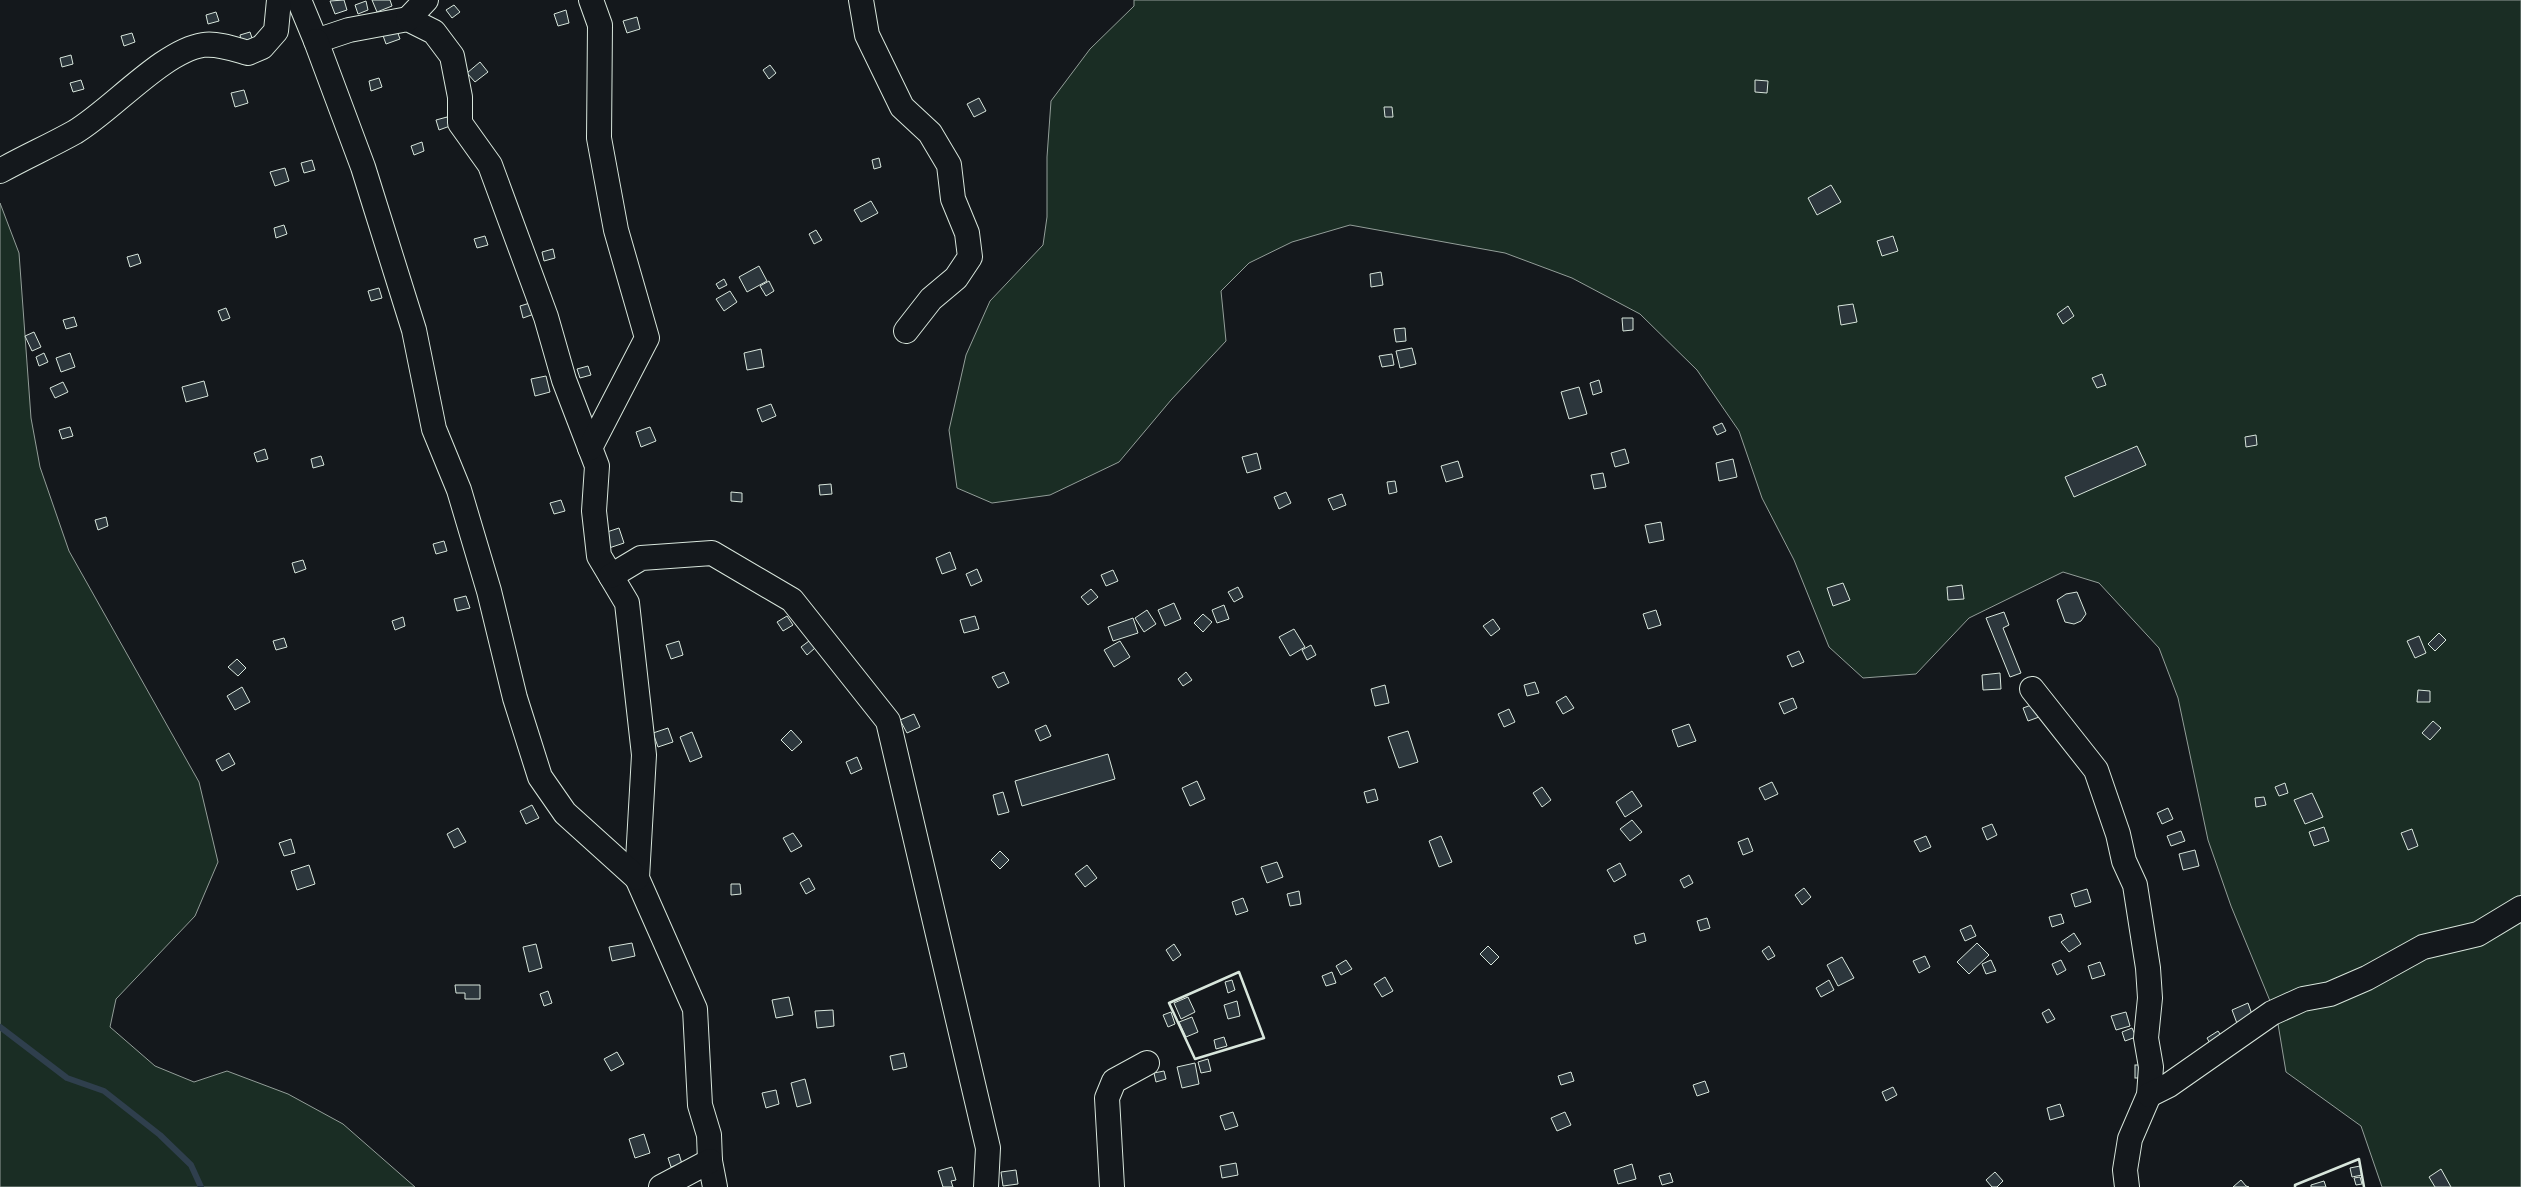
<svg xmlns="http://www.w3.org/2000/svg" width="2521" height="1187" font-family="Barlow,sans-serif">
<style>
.green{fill:#1a2d24;stroke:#939e99}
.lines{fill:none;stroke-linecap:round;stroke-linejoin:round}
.stream{stroke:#2f3f4d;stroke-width:6}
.building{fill:#2c363c;stroke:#d8e6dc}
.minor-casing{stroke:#d8e6dc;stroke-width:26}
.minor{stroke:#14181c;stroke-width:24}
.wall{stroke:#d8e6dc;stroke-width:2.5}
</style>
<rect width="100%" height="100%" fill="#14181c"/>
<!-- green -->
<g class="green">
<path d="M1134,0H2521V1187H2382L2361,1126L2286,1072L2277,1018L2231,906L2208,840L2178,698L2159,648L2099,583L2063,572L1969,618L1916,674L1863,678L1829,647L1794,560L1762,498L1739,431L1697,370L1640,314L1572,278L1505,253L1350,225L1292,242L1249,263L1221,291L1226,341L1171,400L1119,462L1050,495L992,503L957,488L949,430L966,355L990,301L1043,245L1047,217V157L1051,101L1090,49L1134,6Z"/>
<path d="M0,203L19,253L31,418L40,467L69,551L199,782L218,862L195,916L116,999L110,1027L155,1066L194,1082L227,1071L288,1094L343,1124L415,1187H0Z"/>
</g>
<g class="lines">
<!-- stream -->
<path class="stream" d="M0,1027L67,1078L104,1091L160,1135L191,1165L201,1187"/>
</g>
<!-- building -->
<g class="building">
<path d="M344,0L347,10L335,14L330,1Z"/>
<path d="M372,0H390L392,6L377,12Z"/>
<path d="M366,1L368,10L358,14L355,5Z"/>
<path d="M454,5L460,12L452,18L446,10Z"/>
<path d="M566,10L569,23L558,26L554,14Z"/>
<path d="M216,12L219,21L208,24L206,15Z"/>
<path d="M637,17L640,29L627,33L623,21Z"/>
<path d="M395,25L400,39L386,44L381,30Z"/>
<path d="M250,32L253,41L242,45L240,35Z"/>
<path d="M132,33L135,42L124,46L121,36Z"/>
<path d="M71,55L73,64L62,67L60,58Z"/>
<path d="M480,62L488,72L475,82L467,73Z"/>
<path d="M770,65L776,73L769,79L763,70Z"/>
<path d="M379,78L382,87L371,91L369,81Z"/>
<path d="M81,80L84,89L73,92L70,83Z"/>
<path d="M1755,80L1768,81L1767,93L1755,92Z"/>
<path d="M244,90L248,103L235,107L231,93Z"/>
<path d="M979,98L986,111L974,117L967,104Z"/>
<path d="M1384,107H1392L1393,117H1385Z"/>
<path d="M447,117L450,126L439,130L436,120Z"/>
<path d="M422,142L424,151L414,155L411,146Z"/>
<path d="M879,158L881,167L874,169L872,160Z"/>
<path d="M312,160L315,170L304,173L301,163Z"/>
<path d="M285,168L289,181L275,186L270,172Z"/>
<path d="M1831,185L1841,202L1817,215L1808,198Z"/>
<path d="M871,201L878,213L861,222L854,210Z"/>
<path d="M284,225L287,234L276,238L274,228Z"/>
<path d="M816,230L822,240L814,244L809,234Z"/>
<path d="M485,236L488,245L477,248L474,239Z"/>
<path d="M1893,236L1898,251L1882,256L1877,241Z"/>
<path d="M553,249L555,258L544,261L542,252Z"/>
<path d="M138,254L141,263L130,267L127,257Z"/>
<path d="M759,266L767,281L747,292L739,277Z"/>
<path d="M1381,272L1383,285L1371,287L1370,274Z"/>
<path d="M724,279L727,285L719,289L716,284Z"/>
<path d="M769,281L774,291L766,296L760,286Z"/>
<path d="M379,288L382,298L371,301L368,291Z"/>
<path d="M730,291L737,302L724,311L716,299Z"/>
<path d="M530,303L537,313L523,318L520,306Z"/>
<path d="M1853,304L1857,322L1841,325L1838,306Z"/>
<path d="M2068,306L2074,316L2063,324L2057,314Z"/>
<path d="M226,308L230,318L222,321L218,311Z"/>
<path d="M74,317L77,326L66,329L63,320Z"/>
<path d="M1622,318H1633V330L1623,331Z"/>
<path d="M1405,328L1406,341L1396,342L1394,329Z"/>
<path d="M34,332L41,347L32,351L25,336Z"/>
<path d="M1412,348L1416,364L1400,368L1396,351Z"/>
<path d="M761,349L764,367L747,370L744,353Z"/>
<path d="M44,353L48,362L39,366L36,357Z"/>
<path d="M70,353L75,367L61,372L56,358Z"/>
<path d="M1392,354L1394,365L1382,367L1379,356Z"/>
<path d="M588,366L591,375L580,378L577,369Z"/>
<path d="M2102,374L2106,385L2097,388L2092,378Z"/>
<path d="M546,376L550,392L535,396L531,379Z"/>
<path d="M1599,380L1602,392L1593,395L1590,383Z"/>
<path d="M204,381L208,396L186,402L182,387Z"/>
<path d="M63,382L68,392L55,398L50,388Z"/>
<path d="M1579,387L1587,414L1569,419L1561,392Z"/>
<path d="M771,404L776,416L762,422L757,409Z"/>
<path d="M1722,423L1726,431L1717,435L1713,427Z"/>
<path d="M70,427L73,436L62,439L59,430Z"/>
<path d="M650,427L656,441L641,447L636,432Z"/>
<path d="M2256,435L2257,445L2246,447L2245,437Z"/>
<path d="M2137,446L2146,465L2074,497L2065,477Z"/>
<path d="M265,449L268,459L257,462L254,453Z"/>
<path d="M1625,449L1629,463L1615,467L1611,453Z"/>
<path d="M1257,453L1261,469L1247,473L1242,457Z"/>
<path d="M321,456L324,465L313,468L311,459Z"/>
<path d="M1733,459L1737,477L1719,481L1716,463Z"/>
<path d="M1458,461L1463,477L1446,482L1441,466Z"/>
<path d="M1603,473L1606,487L1594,489L1591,475Z"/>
<path d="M1395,481L1397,492L1389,494L1387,482Z"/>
<path d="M831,484L832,494L820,495L819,485Z"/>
<path d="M731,492L742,493V502L731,501Z"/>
<path d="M1286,492L1291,503L1279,509L1274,497Z"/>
<path d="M1342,494L1346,505L1333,510L1328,499Z"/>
<path d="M561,500L565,511L554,514L550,503Z"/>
<path d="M106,517L108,526L98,530L95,520Z"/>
<path d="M1661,522L1664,540L1649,543L1645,525Z"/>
<path d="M619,528L624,543L609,548L604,533Z"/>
<path d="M444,541L447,551L436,554L433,544Z"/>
<path d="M950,552L956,569L942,574L936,558Z"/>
<path d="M303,560L306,569L295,573L292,563Z"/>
<path d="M977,569L982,581L971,586L966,574Z"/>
<path d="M1113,570L1118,581L1106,586L1101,575Z"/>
<path d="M1843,583L1850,600L1833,606L1827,588Z"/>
<path d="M1962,585L1964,599L1948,600L1947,587Z"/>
<path d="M1238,587L1243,597L1234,602L1228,592Z"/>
<path d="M1091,589L1098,597L1088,605L1081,597Z"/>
<path d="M2077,592L2086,614L2081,621L2074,624L2065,622L2057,600L2066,594Z"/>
<path d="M466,596L470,608L457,611L454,599Z"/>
<path d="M1174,603L1181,619L1165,626L1158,610Z"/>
<path d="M1224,605L1229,619L1217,623L1212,610Z"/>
<path d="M1147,610L1156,624L1144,632L1135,618Z"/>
<path d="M1656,610L1661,625L1648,629L1643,614Z"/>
<path d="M2004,612L2009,625L2003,628L2021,673L2010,677L1986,618Z"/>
<path d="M1203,614L1212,622L1203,632L1194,623Z"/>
<path d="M787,616L793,625L783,631L777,622Z"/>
<path d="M975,616L979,629L964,633L960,620Z"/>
<path d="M403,617L405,626L395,630L392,621Z"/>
<path d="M1133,618L1138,633L1113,641L1108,627Z"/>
<path d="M1493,619L1500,629L1491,636L1483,626Z"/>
<path d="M1294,629L1305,647L1290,656L1279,637Z"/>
<path d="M2439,633L2446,640L2435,651L2428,644Z"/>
<path d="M2419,636L2426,653L2415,658L2407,641Z"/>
<path d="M284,638L287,647L276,650L273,641Z"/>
<path d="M679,641L683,655L671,659L666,645Z"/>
<path d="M809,641L815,648L807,655L801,647Z"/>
<path d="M1120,641L1130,657L1114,667L1104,650Z"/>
<path d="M1311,645L1316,655L1307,660L1302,650Z"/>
<path d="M1799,651L1804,662L1792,667L1787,656Z"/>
<path d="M237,659L246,668L238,676L228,667Z"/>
<path d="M1004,672L1009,683L998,688L992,677Z"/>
<path d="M1186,672L1192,680L1183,686L1178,679Z"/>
<path d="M2000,673L2001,689L1983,690L1982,675Z"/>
<path d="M1535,682L1539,693L1527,696L1524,685Z"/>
<path d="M1385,685L1389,703L1375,706L1371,689Z"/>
<path d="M242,687L250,702L235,710L227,696Z"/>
<path d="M2418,690L2430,691V702H2417Z"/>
<path d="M1566,696L1574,708L1563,714L1556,702Z"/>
<path d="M1793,698L1797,708L1784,714L1779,703Z"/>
<path d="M2037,703L2042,716L2028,721L2023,708Z"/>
<path d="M1509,709L1515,722L1504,727L1498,714Z"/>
<path d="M914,714L920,727L907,733L900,720Z"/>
<path d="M2433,721L2441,728L2430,740L2422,733Z"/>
<path d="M1689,724L1696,741L1678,747L1672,730Z"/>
<path d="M1046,725L1051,736L1040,741L1035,730Z"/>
<path d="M668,728L673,742L658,747L653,733Z"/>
<path d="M791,730L802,742L792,751L781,740Z"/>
<path d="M1408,731L1418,762L1399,768L1388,737Z"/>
<path d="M692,732L702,757L690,762L680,737Z"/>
<path d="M229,753L235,764L222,771L216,760Z"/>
<path d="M1108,754L1115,779L1022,806L1015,781Z"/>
<path d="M857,757L862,769L851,774L846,762Z"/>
<path d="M1197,781L1205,799L1190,806L1182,788Z"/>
<path d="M1772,782L1778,794L1765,800L1759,788Z"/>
<path d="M2285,783L2288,793L2279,796L2275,787Z"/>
<path d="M1542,787L1551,800L1542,807L1533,793Z"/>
<path d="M1375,789L1378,800L1367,803L1364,792Z"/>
<path d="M1632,791L1642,806L1625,817L1616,802Z"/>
<path d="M1003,792L1009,812L998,815L993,795Z"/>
<path d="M2312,793L2323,817L2305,824L2294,800Z"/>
<path d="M2264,797L2266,805L2256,807L2255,798Z"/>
<path d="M532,805L539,818L526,824L520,811Z"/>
<path d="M2168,808L2173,819L2162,824L2157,813Z"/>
<path d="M1632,820L1642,832L1630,841L1620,829Z"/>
<path d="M1992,824L1997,835L1987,840L1982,828Z"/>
<path d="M2324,827L2329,841L2314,846L2309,832Z"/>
<path d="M458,828L466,842L454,848L447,834Z"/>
<path d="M2412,829L2418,846L2408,850L2401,833Z"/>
<path d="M2181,831L2185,841L2171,846L2167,836Z"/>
<path d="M793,833L802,846L791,852L783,838Z"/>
<path d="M1441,836L1452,862L1439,867L1429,841Z"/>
<path d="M1926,836L1931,847L1920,852L1914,841Z"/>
<path d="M1748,838L1753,851L1743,855L1738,842Z"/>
<path d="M291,839L295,853L284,856L279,843Z"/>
<path d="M2195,850L2199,866L2183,870L2179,854Z"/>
<path d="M1000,851L1009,860L1000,869L991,860Z"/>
<path d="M1277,862L1283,877L1267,883L1261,867Z"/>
<path d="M1620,863L1626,875L1614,882L1607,870Z"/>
<path d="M309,865L315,884L297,890L291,871Z"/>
<path d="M1087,865L1097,878L1085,887L1075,874Z"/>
<path d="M1689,875L1693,883L1684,888L1680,880Z"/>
<path d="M809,878L815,889L806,894L800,883Z"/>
<path d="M731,884H740L741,894L731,895Z"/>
<path d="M1804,888L1811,897L1802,905L1795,895Z"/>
<path d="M2087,889L2091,902L2075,907L2071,894Z"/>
<path d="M1299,891L1301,904L1290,906L1287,894Z"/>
<path d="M1243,898L1248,911L1236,915L1232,902Z"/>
<path d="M2061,914L2064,923L2052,927L2049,917Z"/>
<path d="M1707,918L1710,928L1700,931L1697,921Z"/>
<path d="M1971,925L1976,936L1965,941L1960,930Z"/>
<path d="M1644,933L1646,941L1636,944L1634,936Z"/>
<path d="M2074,933L2081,944L2069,952L2061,942Z"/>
<path d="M632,943L635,956L612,961L609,947Z"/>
<path d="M1977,943L1989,955L1969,974L1957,962Z"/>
<path d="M536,944L542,968L529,972L523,947Z"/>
<path d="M1174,944L1181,955L1173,961L1166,950Z"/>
<path d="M1488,946L1499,957L1491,965L1480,954Z"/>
<path d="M1769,946L1775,956L1768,960L1762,951Z"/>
<path d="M1925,956L1930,967L1919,973L1913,961Z"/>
<path d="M1842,957L1854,978L1838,986L1827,965Z"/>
<path d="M1346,960L1352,969L1341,975L1336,966Z"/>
<path d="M1991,960L1996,971L1986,974L1982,964Z"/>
<path d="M2061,960L2066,970L2057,975L2052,964Z"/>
<path d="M2100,962L2105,975L2092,979L2088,966Z"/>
<path d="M1332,972L1336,983L1326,986L1322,976Z"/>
<path d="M1385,977L1393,991L1382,997L1374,984Z"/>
<path d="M1232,980L1235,990L1228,993L1225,982Z"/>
<path d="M1829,980L1834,990L1821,997L1816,988Z"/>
<path d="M455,985H480V999H465V993H456Z"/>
<path d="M548,991L552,1003L544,1006L540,994Z"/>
<path d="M789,997L793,1015L776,1018L772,1000Z"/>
<path d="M1188,997L1195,1012L1181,1019L1174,1003Z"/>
<path d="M1237,1001L1240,1016L1228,1019L1224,1005Z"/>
<path d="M2248,1003L2254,1020L2238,1026L2232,1010Z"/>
<path d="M2049,1009L2055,1019L2047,1023L2042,1013Z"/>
<path d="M833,1010L834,1026L817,1028L815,1011Z"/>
<path d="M1171,1012L1175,1024L1168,1027L1163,1015Z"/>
<path d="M2126,1012L2130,1026L2116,1030L2111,1016Z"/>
<path d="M1192,1017L1198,1032L1186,1037L1179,1022Z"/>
<path d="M2132,1028L2136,1037L2125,1041L2122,1032Z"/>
<path d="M2218,1031L2224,1040L2212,1047L2207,1038Z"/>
<path d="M1224,1037L1227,1046L1216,1049L1214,1040Z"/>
<path d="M617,1052L624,1064L611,1071L604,1059Z"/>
<path d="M904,1053L907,1067L893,1070L890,1056Z"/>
<path d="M1208,1059L1211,1071L1201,1073L1198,1062Z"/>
<path d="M1195,1063L1199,1084L1182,1088L1177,1067Z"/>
<rect x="2135" y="1065" width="11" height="13"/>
<path d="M1164,1071L1166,1079L1156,1082L1154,1073Z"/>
<path d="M1571,1072L1574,1081L1561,1085L1558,1076Z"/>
<path d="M805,1079L811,1103L797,1107L791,1083Z"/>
<path d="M1705,1081L1709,1092L1697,1096L1693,1085Z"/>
<path d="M1893,1087L1897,1095L1886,1101L1882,1092Z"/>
<path d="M776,1090L779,1104L766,1108L762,1093Z"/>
<path d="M2060,1104L2064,1116L2050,1120L2047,1108Z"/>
<path d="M1233,1112L1238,1126L1225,1130L1220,1116Z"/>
<path d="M1565,1112L1571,1125L1557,1131L1551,1118Z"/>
<path d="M644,1134L650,1153L635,1158L629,1139Z"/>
<path d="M679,1154L682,1164L671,1167L668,1158Z"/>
<path d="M1236,1163L1238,1175L1222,1178L1220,1166Z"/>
<path d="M1632,1164L1636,1179L1618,1184L1614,1170Z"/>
<path d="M2360,1166L2362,1175L2352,1177L2350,1168Z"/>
<path d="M952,1167L956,1180L951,1181L953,1187H943L938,1171Z"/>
<path d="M2441,1169L2451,1187H2435L2429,1177Z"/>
<path d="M1016,1170L1018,1184L1003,1186L1001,1172Z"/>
<path d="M1995,1172L2003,1181L1997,1187H1992L1986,1180Z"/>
<path d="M1670,1173L1673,1182L1662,1185L1659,1176Z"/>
<path d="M2360,1177L2362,1184L2356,1185L2354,1178Z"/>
<path d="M2241,1180L2246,1186L2249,1187H2233Z"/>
<path d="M2324,1181L2326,1187H2311V1185Z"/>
</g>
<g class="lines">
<!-- minor casing -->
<g class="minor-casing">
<g id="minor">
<path d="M299,0L316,41L349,30L408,19L434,32L452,56L460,97V123L490,165L546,317L564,380L597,466L594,511L599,556L627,603L644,755L637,878L695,1009L700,1105L709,1135L710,1161L715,1187"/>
<path d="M861,0L867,35L902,107L930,133L949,165L953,199L967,233L970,257L956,278L931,299L906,331"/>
<path d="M408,19L426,0"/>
<path d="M316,41L363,167L414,330L434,429L459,490L489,591L515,698L540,777L565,813L637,878"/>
<path d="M0,171C25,157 50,146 75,132C112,110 163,51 203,45C218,43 234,49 248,53L262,47L276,31L279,0"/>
<path d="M590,448L647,338L616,230L599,138L600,25L591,0"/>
<path d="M611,576L641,558L712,553L792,600L888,721L988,1148L986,1187"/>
<path d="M2032,689L2096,770L2118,834L2124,861L2135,885L2148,968L2150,998L2146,1038L2151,1067L2149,1095L2130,1139L2125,1170L2127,1187"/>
<path d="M2149,1095L2169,1085L2272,1013L2303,999L2330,994L2367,978L2423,947L2478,934L2521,908"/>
<path d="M661,1187L710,1161"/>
<path d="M1112,1187L1107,1098L1114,1081L1147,1063"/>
</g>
</g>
<!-- minor -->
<use href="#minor" class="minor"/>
<!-- wall -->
<g class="wall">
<path d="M1239,972L1264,1038L1195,1059L1169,1003Z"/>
<path d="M2295,1187V1185L2359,1159L2364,1187"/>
</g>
</g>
</svg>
